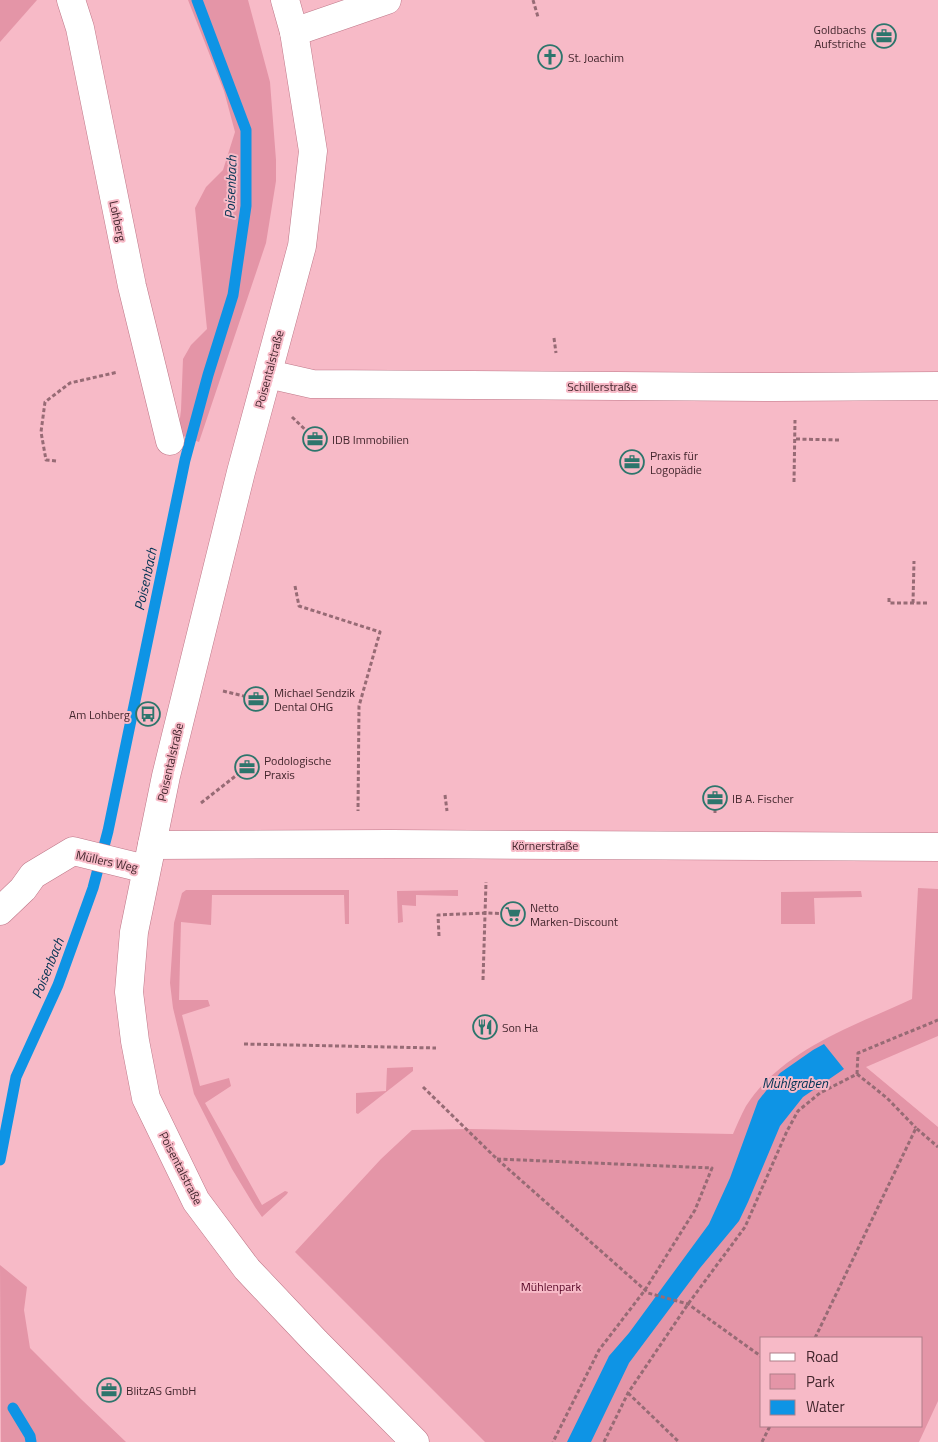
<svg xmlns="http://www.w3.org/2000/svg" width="938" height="1442" font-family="'Titillium Web',sans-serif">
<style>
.green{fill:#e495a7;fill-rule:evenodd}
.water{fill:#0e94e5}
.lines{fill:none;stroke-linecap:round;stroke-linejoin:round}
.stream{stroke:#0e94e5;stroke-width:11}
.street-casing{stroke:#be7788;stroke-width:29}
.secondary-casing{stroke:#be7788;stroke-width:29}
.path{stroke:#976b75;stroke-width:3;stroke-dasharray:4 2.5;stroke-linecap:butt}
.street{stroke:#fff;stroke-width:28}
.secondary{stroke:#fff;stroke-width:28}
.labels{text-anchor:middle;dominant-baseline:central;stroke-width:4;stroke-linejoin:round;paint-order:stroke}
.poi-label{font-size:12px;fill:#43262d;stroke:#f7bac7;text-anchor:start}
.street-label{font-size:12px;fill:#43262d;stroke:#f7bac7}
.park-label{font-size:12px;fill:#570727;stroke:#f7bac7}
.water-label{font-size:14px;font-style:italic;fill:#043454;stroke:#f7bac7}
</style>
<rect width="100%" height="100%" fill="#f7bac7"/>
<!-- green -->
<g class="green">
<path d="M0,0H37L0,42Z"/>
<path d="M188,0H248L270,82L276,160V181L266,243L199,442L178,434L181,410L183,359L191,345L207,329L195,208L206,187L223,170L235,132L224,91Z"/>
<path d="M918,888L938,889V1036L866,1067L938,1127V1401L919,1442H485L295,1252L381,1159L412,1130L470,1129L733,1134C737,1125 741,1115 746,1106C783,1049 854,1026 912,999ZM762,1338H922V1426H762Z"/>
<path d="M186,890H349V924H345L344,895H212L211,925L181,922L179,1000H208L210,1006L182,1015L200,1086L229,1078L231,1086L205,1103L262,1205L285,1191L288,1192L287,1194L262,1217L255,1207L232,1169L194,1094L173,1008L170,983L174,923L182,893Z"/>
<path d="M458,890V896L416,895V906L402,905L403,922L398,923L397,891Z"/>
<path d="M861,891L862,897L814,898L815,924H781V892Z"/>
<path d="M413,1067V1071L358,1114L356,1113V1093L386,1091L387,1068Z"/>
<path d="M0,1265L27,1287L24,1310L30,1348L82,1400L126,1442H1Z"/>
</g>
<!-- water -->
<path class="water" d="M824,1044L844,1069L803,1097L780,1126L748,1202L739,1221L700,1268L629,1363L591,1442H567L609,1356L629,1333L709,1224L730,1178L758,1101L780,1073L813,1050Z"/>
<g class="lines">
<!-- stream -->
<g class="stream">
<path d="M0,1160L16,1077L58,985L93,888L108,831L185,460L208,375L233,295L246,206V130L197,0"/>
<path d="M13,1408L30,1436L31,1442"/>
</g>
<!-- street casing -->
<g class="street-casing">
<g id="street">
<path d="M71,0L80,28L132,286L170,441"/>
<path d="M294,32L387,0"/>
<path d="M268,374L312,384L775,387L938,386"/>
<path d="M152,845L391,844L938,847"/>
<path d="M0,911L23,889L33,875L73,851L146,869"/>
</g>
</g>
<!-- secondary casing -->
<g class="secondary-casing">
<path id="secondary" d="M285,0L294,32L313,151L302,246L241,472L166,776L134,932L129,992L135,1041L146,1098L196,1201L247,1269L316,1342L415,1442"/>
</g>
<!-- path -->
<g class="path">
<path d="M533,0L538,17"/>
<path d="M554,338L556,353"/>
<path d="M292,417L315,439"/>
<path d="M796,439L839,440"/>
<path d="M56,461L46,460L41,432L45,402L70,383L118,372"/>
<path d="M794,482L795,420"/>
<path d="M295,586L299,606L380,632L359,706L358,811"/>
<path d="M889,598V603H928"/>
<path d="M913,603L914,561"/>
<path d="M223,691L256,699"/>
<path d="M445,795L447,811"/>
<path d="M201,803L247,767"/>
<path d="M715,813V798"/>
<path d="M439,936L438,915L485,913L513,914"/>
<path d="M483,980L486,882"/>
<path d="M244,1044L436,1048"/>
<path d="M857,1074L858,1053L938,1020"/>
<path d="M857,1074L887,1098L916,1128"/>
<path d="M423,1087L497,1159L645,1290L648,1293L688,1304L762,1357"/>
<path d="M497,1159L712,1168L695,1210L645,1290L599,1350L553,1442"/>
<path d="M815,1338L916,1128L938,1147"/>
<path d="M628,1393L679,1442"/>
<path d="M604,1442L628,1393L688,1304L745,1227L787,1131L798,1111L820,1093L857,1074"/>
<path d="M762,1442L770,1426"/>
</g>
<!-- street -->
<use href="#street" class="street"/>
<!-- secondary -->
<use href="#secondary" class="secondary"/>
</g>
<!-- icons -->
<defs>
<g id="office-ring" transform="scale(1.25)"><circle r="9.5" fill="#f7bac7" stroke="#2d756c" stroke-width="1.5"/><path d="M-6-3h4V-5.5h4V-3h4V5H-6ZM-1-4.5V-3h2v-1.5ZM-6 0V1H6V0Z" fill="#2d756c"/></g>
<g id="church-ring" transform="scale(1.25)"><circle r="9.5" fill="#f7bac7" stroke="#2d756c" stroke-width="1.5"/><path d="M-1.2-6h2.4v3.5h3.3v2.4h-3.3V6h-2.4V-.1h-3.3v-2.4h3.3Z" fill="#2d756c"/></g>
<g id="bus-ring" transform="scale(1.25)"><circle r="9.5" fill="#f7bac7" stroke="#2d756c" stroke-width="1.5"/><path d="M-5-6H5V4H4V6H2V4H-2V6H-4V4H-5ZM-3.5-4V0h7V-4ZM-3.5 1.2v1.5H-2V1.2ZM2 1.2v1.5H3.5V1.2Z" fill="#2d756c"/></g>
<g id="supermarket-ring" transform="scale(1.25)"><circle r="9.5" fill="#f7bac7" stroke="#2d756c" stroke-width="1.5"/><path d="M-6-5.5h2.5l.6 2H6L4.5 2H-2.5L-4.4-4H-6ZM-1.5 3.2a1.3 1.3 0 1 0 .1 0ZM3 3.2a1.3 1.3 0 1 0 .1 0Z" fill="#2d756c"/></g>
<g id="restaurant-ring" transform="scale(1.25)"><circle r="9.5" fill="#f7bac7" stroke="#2d756c" stroke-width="1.5"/><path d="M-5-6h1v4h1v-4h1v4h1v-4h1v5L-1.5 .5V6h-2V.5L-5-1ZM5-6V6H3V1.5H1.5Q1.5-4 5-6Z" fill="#2d756c"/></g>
</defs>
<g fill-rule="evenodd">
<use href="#office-ring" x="884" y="36"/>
<use href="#church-ring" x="550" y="57"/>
<use href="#office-ring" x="315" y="439"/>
<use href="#office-ring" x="632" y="462"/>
<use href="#office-ring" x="256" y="699"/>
<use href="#bus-ring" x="148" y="714"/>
<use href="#office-ring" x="247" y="767"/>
<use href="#office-ring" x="715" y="798"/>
<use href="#supermarket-ring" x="513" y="914"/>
<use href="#restaurant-ring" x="485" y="1027"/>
<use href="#office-ring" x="109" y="1390"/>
</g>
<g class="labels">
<!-- poi labels -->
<g class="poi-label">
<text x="866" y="29" text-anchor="end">Goldbachs<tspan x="866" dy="14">Aufstriche</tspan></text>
<text x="568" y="57">St. Joachim</text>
<text x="332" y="439">IDB Immobilien</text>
<text x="650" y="455">Praxis für<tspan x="650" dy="14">Logopädie</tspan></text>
<text x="274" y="692">Michael Sendzik<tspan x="274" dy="14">Dental OHG</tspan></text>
<text x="130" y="714" text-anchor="end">Am Lohberg</text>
<text x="264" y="760">Podologische<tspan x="264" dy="14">Praxis</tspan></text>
<text x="732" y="798">IB A. Fischer</text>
<text x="530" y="907">Netto<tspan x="530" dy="14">Marken-Discount</tspan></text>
<text x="502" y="1027">Son Ha</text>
<text x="126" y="1390">BlitzAS GmbH</text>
</g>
<!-- street labels -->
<g class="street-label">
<text transform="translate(118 221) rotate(78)">Lohberg</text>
<text transform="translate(269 369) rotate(-75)">Poisentalstraße</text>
<text x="602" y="386">Schillerstraße</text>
<text transform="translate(170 762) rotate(-77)">Poisentalstraße</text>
<text x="545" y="845">Körnerstraße</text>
<text transform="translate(107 861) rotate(12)">Müllers Weg</text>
<text transform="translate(181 1168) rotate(63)">Poisentalstraße</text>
</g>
<!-- park labels -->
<g class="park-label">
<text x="551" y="1286">Mühlenpark</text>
</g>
<!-- water labels -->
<g class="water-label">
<text transform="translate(230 187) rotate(-88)">Poisenbach</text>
<text transform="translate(145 579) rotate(-78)">Poisenbach</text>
<text transform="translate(47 968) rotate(-68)">Poisenbach</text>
<text x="795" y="1082">Mühlgraben</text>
</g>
</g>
<!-- legend -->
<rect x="760" y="1337" width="162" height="90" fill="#f7bac7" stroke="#af7f89"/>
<rect x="770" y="1353" width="25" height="8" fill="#ffffff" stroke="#af7f89"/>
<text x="806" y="1362" font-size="15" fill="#43262d">Road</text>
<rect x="770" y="1374" width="25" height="15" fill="#e495a7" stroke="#af7f89"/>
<text x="806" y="1387" font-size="15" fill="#43262d">Park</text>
<rect x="770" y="1400" width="25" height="15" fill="#0e94e5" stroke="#af7f89"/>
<text x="806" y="1412" font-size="15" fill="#43262d">Water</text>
</svg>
